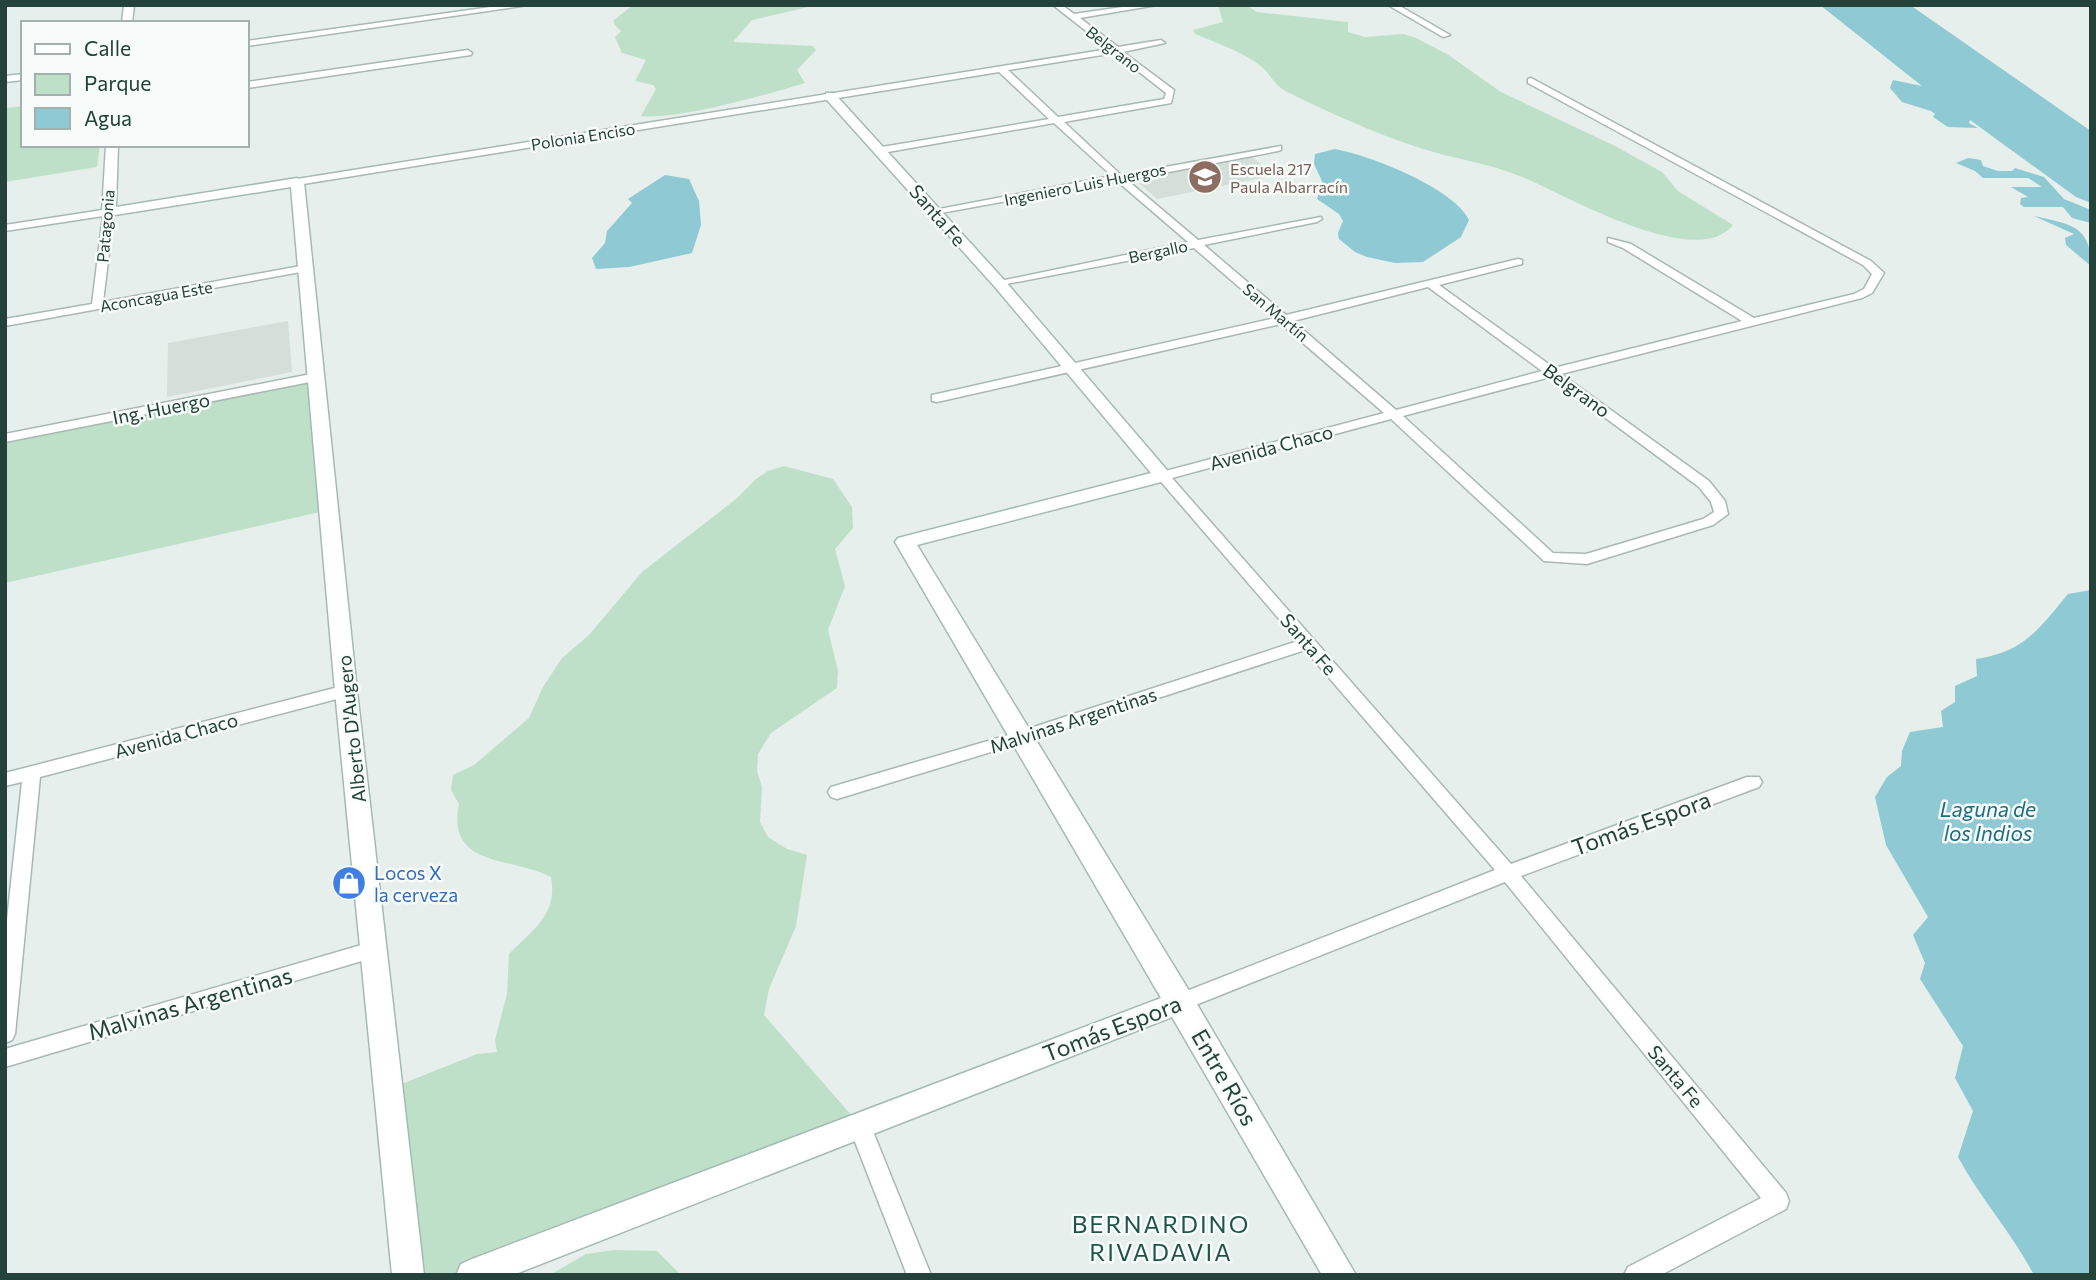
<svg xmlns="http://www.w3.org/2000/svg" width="2096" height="1280" font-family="Commissioner,sans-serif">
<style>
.built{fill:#d4dfda}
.green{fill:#bfe0c8}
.water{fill:#8ec9d4}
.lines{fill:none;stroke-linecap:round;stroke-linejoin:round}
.minor-casing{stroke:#a8b8b2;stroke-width:3}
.secondary-casing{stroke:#a4bbb3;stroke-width:3}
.minor{fill:#fff;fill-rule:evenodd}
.secondary{fill:#fff;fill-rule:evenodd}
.labels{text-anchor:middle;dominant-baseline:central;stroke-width:5;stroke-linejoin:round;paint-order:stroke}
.far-street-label{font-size:16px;fill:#24423a;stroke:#f7fbf9}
.far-education-label{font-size:16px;fill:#785e54;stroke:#f7fbf9;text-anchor:start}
.street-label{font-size:19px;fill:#24423a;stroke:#f7fbf9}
.shop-label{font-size:19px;fill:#366cbe;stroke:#f7fbf9;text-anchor:start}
.water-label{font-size:21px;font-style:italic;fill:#1c6f80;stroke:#f7fbf9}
.near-street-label{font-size:23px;fill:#24423a;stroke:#f7fbf9}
.near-neighbourhood-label{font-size:24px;letter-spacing:2px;fill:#1f5548;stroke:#f7fbf9}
</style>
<rect width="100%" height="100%" fill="#e6efeb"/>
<!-- built -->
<g class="built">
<path d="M1250,156L1276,175L1157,199L1133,178Z"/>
<path d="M288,321L292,372L167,397L168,343Z"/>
</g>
<!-- green -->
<g class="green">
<path d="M633,5H817L752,20L733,42L813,46L816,50L797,70L805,83C769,94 675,121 641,116L656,89L653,85L635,81L646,60L622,53L615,37L621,31L614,24V20Z"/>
<path d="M1218,5H1246L1257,12L1348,22V32L1365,37L1403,34L1416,38L1447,54L1501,92L1615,146L1662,172L1678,191L1733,225C1696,272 1564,194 1522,177C1489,163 1453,159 1420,148C1374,133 1330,113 1287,92C1273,85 1270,72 1258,64C1239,50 1216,43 1195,34L1193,30L1223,22Z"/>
<path d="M23,106V145H100L97,167L5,182V108Z"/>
<path d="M316,377L329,510L5,583V438Z"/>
<path d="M784,466L833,479L852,507L853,528L835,549L845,586L828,630L838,671L837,688L771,733L758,754L757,771L762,787L760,822L768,837L787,849L807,855L796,926L769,989L764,1015L859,1124L472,1275H408L389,1089L477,1054L497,1052L495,1040L507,994L509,954C533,930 558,914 551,877C509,856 446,867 459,804L451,790L453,775L474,765L529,718L543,687L562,658L589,635L642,572L736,499L756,479L768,471Z"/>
<path d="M615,1250L657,1251L681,1275H550L586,1254Z"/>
</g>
<!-- water -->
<g class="water">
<path d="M1820,5H1910L2091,131V203L2076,197L1970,120L1969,123L1978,128L1948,127L1933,117L1935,114L1931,111L1902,102L1890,88L1893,80L1922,86Z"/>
<path d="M1335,149C1369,155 1454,188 1469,220L1461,237L1423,262L1395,263L1367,257L1355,252L1339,239L1338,233L1343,221L1339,214L1317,199L1322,181L1314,164L1315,154Z"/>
<path d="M1968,158L1981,160L1983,166L1998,171H2012L2015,168L2044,177L2064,199L2091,210V223L2072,218L2063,207H2024L2020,204L2021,198L2028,197L2011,187H2042L2028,178H1983L1975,171L1956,163Z"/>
<path d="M665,175L689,179L699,201L701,225L692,253L629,267L596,269L592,258L605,243L607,231L632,203L628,199Z"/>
<path d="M2034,216C2069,224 2091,225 2091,266L2066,245L2065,238L2074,234Z"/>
<path d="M2091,590V1275H2034C2012,1233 1980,1198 1958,1157L1973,1111L1955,1078L1963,1046L1920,979L1925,963L1913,935L1928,917L1886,845L1875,797L1887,777L1901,766L1902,751L1910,732L1943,727L1941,711L1955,702V686L1977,676L1976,659C2024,652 2039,629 2068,594Z"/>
</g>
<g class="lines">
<!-- minor casing -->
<g class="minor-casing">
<g id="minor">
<path d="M505,5H528L247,46V41Z"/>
<path d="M1053,5H1062L1074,14L1136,5H1157L1080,18L1118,47L1161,40L1165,43L1123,52L1174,90L1171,103L1064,122L1121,175L1281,146V150L1278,151L1127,180L1198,240L1321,217L1322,219L1317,222L1204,245L1286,315L1518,259L1522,260V264L1439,285L1554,368L1742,321L1623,248L1608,242V238L1631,244L1754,318L1854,294L1864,289L1872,274L1863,265L1528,83V79L1531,78L1871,261L1884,273L1872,293L1862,298L1561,374L1709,481L1725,501L1728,514L1713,525L1587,564L1544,561L1391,419L1172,478L1511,864L1747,777H1759L1762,782L1759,787L1521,876L1786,1193L1789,1201L1786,1209L1661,1275H1624L1628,1267L1761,1198L1505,882L1188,1008L1181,1011L1174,1008L1171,1002L1174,996L1495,870L1305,650L1027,741L837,799L831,797L828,792L831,787L1015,733L1298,641L1156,476L1158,473L1384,413L1281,324L937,402L932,401V395L937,394L1275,318L1194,248L996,286V282L1000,281L1188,242L1117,181L930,215V211L934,210L1112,176L1054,123L882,153L877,150L882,147L1049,119L999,72L297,185L292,182L297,179L1109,49ZM1115,53L1166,93L1164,99L1058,117L1008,70ZM1428,287L1542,371L1396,410L1293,321ZM1550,377L1699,487L1711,502L1714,512L1703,519L1586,554L1553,553L1403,416Z"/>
<path d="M1388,5H1398L1450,35L1443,37Z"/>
<path d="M468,50L472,53L471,55L247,88V82Z"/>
<path d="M23,74V80L5,82V76Z"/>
<path d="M109,209L114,212L103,302L306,265L312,268L306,271L5,326V319L92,304L103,216L5,231V225Z"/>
<path d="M316,373L320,374V380L5,442V434Z"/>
<path d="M346,685L354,691L352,695L40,777L15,1034L12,1040L5,1043V938L22,782L5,786V773Z"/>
<path d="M375,941L382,943L385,949L382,955L5,1067V1049Z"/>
<path d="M859,1114L867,1117L870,1124L931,1275H907L848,1124L851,1117Z"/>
</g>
</g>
<!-- secondary casing -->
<g class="secondary-casing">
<g id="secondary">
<path d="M124,5H134L132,23H122Z"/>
<path d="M826,93H834L1005,281L1172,476L1169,480L917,545L1191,994L1356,1275H1322L1172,1017L513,1275H456L461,1264L472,1259L1161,998L895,542L898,538L1151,473L995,287L826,99Z"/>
<path d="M106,145H118L116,207L297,178L304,182L357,691L424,1275H392L335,691L291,187L109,216L102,212Z"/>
</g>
</g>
<!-- minor -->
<use href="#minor" class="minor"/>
<!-- secondary -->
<use href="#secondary" class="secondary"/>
</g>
<!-- icons -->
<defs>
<g id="school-disc" transform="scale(1.75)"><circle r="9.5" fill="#8d6e63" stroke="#f7fbf9"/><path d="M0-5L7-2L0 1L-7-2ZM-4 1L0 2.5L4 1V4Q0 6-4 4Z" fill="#fff"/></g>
<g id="shop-disc" transform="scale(1.75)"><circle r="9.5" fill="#3f7fe0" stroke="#f7fbf9"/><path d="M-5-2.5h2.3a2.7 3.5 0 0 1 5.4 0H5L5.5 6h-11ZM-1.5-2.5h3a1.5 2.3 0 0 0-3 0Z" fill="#fff"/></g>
</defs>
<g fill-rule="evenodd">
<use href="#school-disc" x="1205" y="177"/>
<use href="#shop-disc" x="349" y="883"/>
</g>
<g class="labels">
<!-- far-street labels -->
<g class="far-street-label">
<text transform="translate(1114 49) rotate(38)">Belgrano</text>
<text transform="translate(583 136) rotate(-9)">Polonia Enciso</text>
<text transform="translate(1085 184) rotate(-11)">Ingeniero Luis Huergos</text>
<text transform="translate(105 226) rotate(-85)">Patagonia</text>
<text transform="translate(1158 251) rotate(-12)">Bergallo</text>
<text transform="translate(156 296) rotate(-10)">Aconcagua Este</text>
<text transform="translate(1276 312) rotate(40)">San Martín</text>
</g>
<!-- far-education labels -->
<g class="far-education-label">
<text x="1230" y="168">Escuela 217<tspan x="1230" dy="18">Paula Albarracín</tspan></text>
</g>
<!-- street labels -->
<g class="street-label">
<text transform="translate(938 215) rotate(49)">Santa Fe</text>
<text transform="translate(1577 390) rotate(36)">Belgrano</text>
<text transform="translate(161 408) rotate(-11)">Ing. Huergo</text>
<text transform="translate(1271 447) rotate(-15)">Avenida Chaco</text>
<text transform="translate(1309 644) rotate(49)">Santa Fe</text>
<text transform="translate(1073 720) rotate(-18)">Malvinas Argentinas</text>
<text transform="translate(351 729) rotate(-96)">Alberto D'Augero</text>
<text transform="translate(176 735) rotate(-15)">Avenida Chaco</text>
<text transform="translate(1676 1076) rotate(50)">Santa Fe</text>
</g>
<!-- shop labels -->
<g class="shop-label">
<text x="374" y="872">Locos X<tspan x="374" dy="22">la cerveza</tspan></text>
</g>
<!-- water labels -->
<g class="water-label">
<text x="1988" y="808">Laguna de<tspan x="1988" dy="24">los Indios</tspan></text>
</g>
<!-- near-street labels -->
<g class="near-street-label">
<text transform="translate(1641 823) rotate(-20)">Tomás Espora</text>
<text transform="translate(190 1003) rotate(-16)">Malvinas Argentinas</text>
<text transform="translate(1112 1028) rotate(-21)">Tomás Espora</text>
<text transform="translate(1225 1077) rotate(60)">Entre Ríos</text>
</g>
<!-- near-neighbourhood labels -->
<g class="near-neighbourhood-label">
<text x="1161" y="1223">BERNARDINO<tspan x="1161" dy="28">RIVADAVIA</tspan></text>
</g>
</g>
<!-- border -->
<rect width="2096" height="1280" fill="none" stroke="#24423a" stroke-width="14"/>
<!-- legend -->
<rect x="21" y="21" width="228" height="126" fill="#f7fbf9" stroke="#a3b1ad" stroke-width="2"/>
<rect x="35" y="44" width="35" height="10" fill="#ffffff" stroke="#a3b1ad" stroke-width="2"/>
<text x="84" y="56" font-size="21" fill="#24423a">Calle</text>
<rect x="35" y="74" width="35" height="21" fill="#bfe0c8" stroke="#a3b1ad" stroke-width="2"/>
<text x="84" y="91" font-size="21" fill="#24423a">Parque</text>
<rect x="35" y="108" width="35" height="21" fill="#8ec9d4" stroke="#a3b1ad" stroke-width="2"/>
<text x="84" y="126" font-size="21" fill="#24423a">Agua</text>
</svg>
